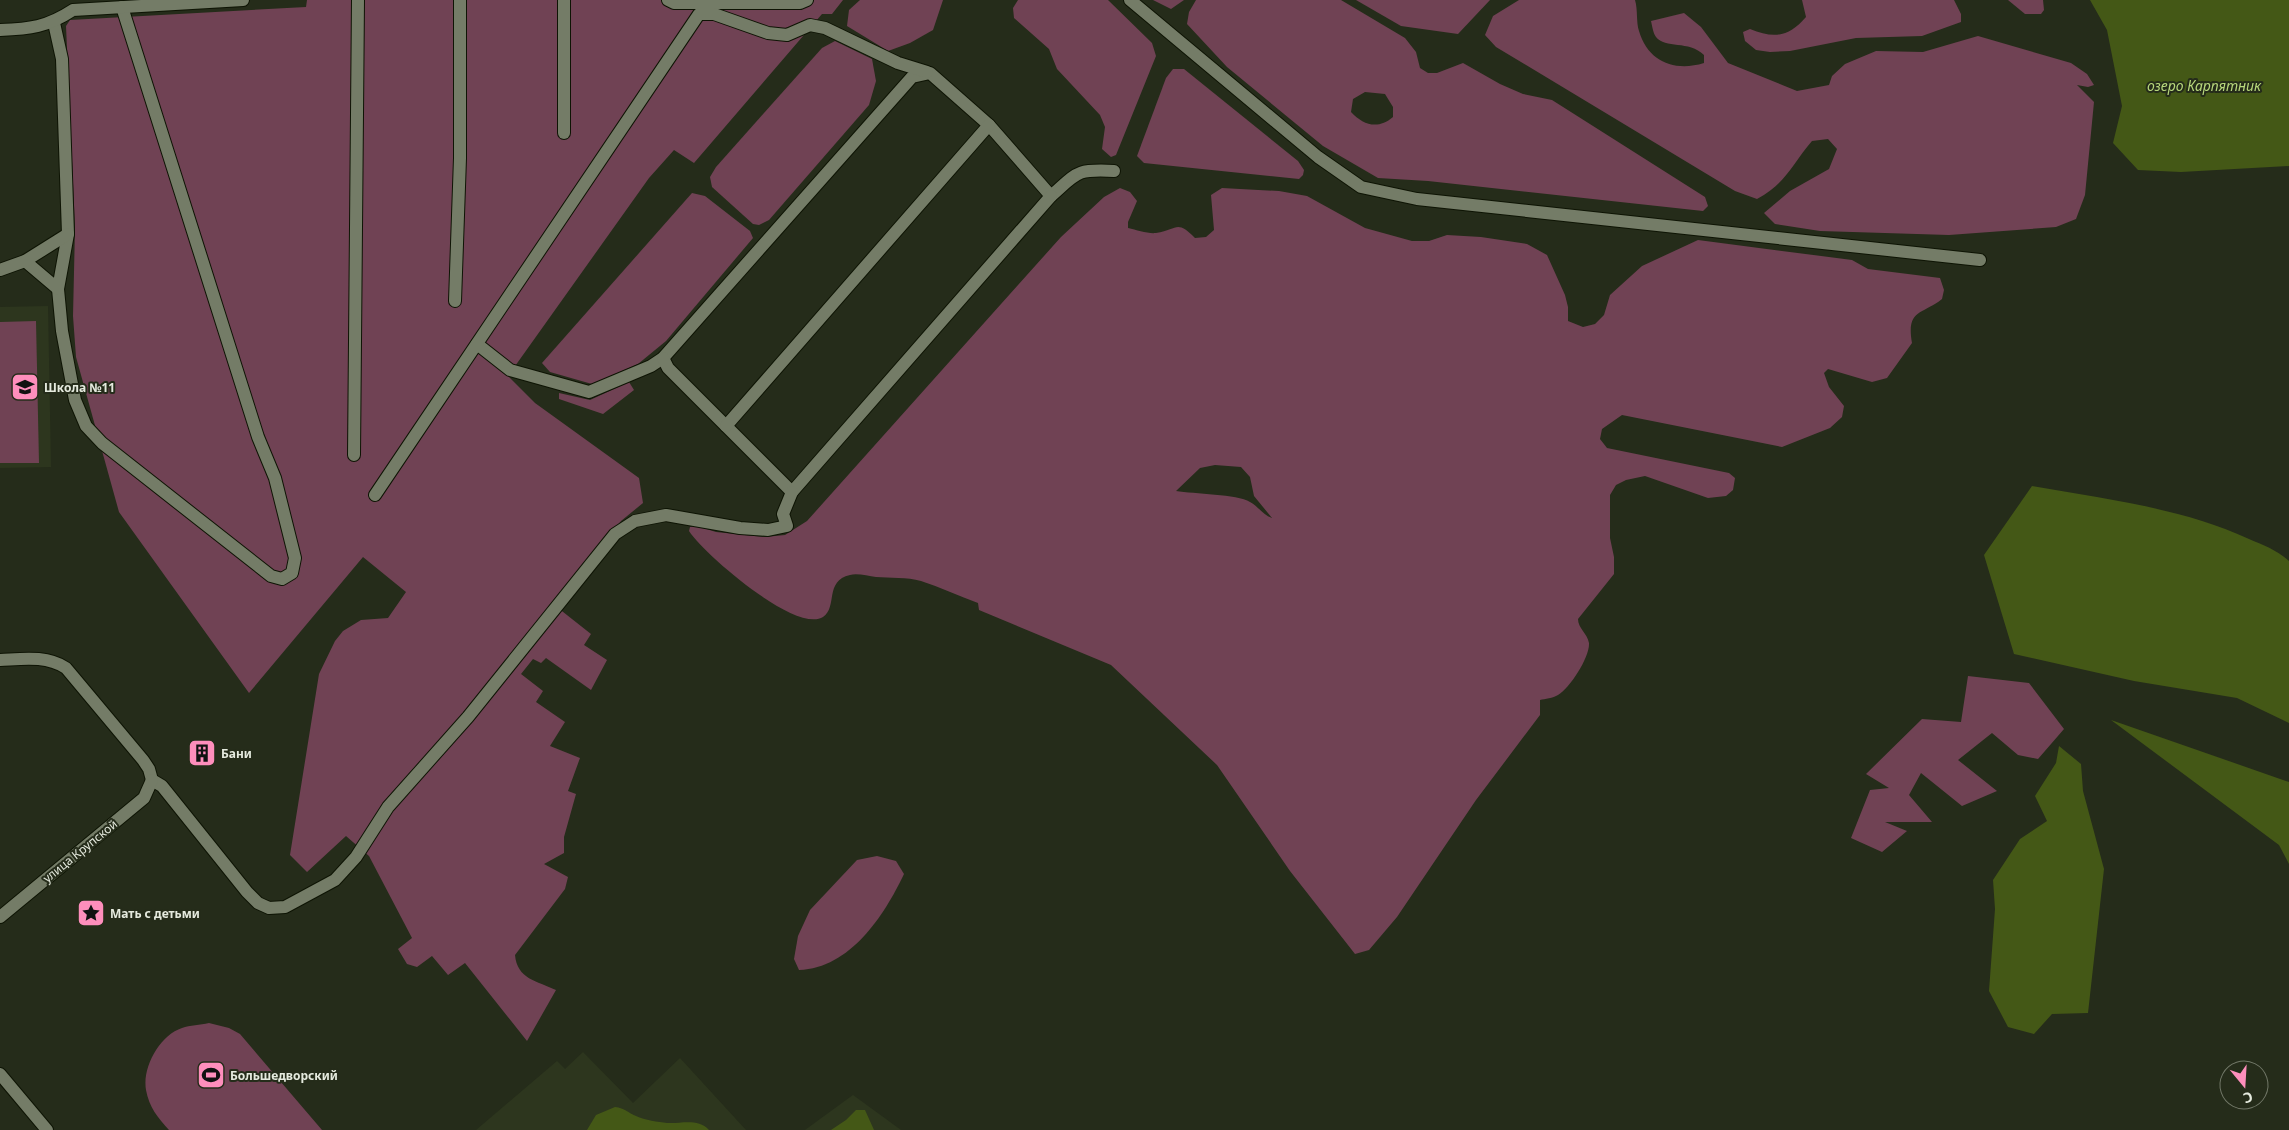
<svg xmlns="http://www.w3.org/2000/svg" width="2289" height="1130" font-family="'Noto Sans',sans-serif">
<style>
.built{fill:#2d361e}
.green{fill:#704254;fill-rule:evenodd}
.water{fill:#445816}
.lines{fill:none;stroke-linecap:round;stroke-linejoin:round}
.minor-casing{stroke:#0e1404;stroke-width:14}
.minor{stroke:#747c67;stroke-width:12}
.labels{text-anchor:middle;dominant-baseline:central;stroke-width:4;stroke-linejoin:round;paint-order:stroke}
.poi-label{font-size:12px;font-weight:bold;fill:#e5eade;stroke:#252c1a;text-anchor:start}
.street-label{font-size:12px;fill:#e5eade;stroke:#252c1a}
.water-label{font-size:14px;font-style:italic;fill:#b7d77c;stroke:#252c1a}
</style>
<rect width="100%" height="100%" fill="#252c1a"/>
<!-- built -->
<g class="built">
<path d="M48,306L51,467L0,468V307Z"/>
<path d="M583,1052L633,1103L680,1058L746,1130H476L557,1061L565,1069Z"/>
<path d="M853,1095L901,1130H805Z"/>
</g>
<!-- green -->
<g class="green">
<path d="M307,0H843L832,14H822L694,163L674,150L649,178L508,376L535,403L639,478L643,503L621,521L553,604L591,634L584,645L607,660L591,690L546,658L541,663L533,659L521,674L543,691L536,702L565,722L550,746L580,758L568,791L576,794L564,837V853L544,864L568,877L565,889L515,955C517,979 537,981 556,990L527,1041L465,963L448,975L432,956L417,967L407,964L398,949L412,938L369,856L346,836L307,872L290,855L319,674L335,641L343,631L361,620L388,618L406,592L363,557L249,693L119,512L76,357L73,316L75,228L66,26L70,20L306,7Z"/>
<path d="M860,0H943L933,30L910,43L888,51L847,26L849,10Z"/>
<path d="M1018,0H1108L1152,43L1156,56L1116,155L1111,157L1102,149L1105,127L1100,115L1057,69L1049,49L1014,18L1013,8Z"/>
<path d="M1153,0H1184L1171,9Z"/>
<path d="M1196,0H1341L1405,38L1416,52L1420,68L1428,73H1437L1463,63L1500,84L1523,94L1552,100L1705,197L1708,206L1703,211L1428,181L1378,178L1323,146L1227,67L1187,24L1189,12ZM1365,92L1385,94L1393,107V117C1378,130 1363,125 1351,112L1353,99Z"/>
<path d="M1356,0H1490L1458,34L1401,26Z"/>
<path d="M1519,0H1635C1638,10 1636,22 1639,31C1648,62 1675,72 1704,63V55C1689,40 1665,49 1656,37C1653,33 1652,25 1651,21L1684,13L1701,27L1728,63L1797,91L1829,85L1832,76L1845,64L1876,51L1923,52L1978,36L2071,63L2087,74L2094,85L2088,87L2077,85L2094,102L2085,195L2076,219L2056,227L1949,235L1820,231L1775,224L1764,213L1790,191L1829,169L1837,149L1828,139L1812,141C1792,164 1786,184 1757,199L1735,191L1496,47L1485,35L1493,16Z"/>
<path d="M1802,0H1954L1961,14V22L1922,36L1856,38L1790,51L1770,52L1756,50L1745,41L1743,32L1750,29C1774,39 1789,37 1806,17Z"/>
<path d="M2008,0H2043L2044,10L2041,14H2025Z"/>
<path d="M835,41L872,59L876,81L869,105L769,220L759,225L753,224L712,187L710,177L716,167L822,48Z"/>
<path d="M1173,69H1184L1298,161L1304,170L1303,175L1299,179L1144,163L1137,156L1166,78Z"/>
<path d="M1120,188L1130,192L1137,201L1128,222V228C1137,230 1148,234 1156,233C1178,230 1176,219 1195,238L1206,237L1214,230L1211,195L1222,188L1279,191L1307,196L1365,228L1412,241H1429L1447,235L1481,237L1527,244L1547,255L1565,295L1568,307V321L1583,327L1595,324L1604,315L1610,295L1642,266L1698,240L1852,260L1868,269L1940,278L1944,290L1942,299C1922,315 1906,309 1912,343L1887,378L1872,382L1828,369L1824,373L1829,387L1844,406L1842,417L1830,428L1782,447L1622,415L1602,429L1600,439L1607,448L1729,473L1735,478L1733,490L1726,496L1708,498L1645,476L1626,480L1616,485L1610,495V538L1614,557V574L1578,619C1578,628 1587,633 1589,643C1590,657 1570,688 1558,695C1553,698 1545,699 1540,700V715L1476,800L1397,917L1369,950L1355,954L1290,871L1217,765L1111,665L979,610L978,603C959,596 940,587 921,581C907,577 890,578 876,577C868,576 857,573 850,575C824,581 838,607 823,617C796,634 704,554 689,531L690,527L697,526L716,532L765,537L785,535L807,521L1061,237L1104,197ZM1215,465L1241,467L1250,477L1254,496L1272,518C1263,515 1259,507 1250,502C1237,494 1194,494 1176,491L1200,468Z"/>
<path d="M692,193L705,196L750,231L753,238L666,341L638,364L592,384L550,372L542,363Z"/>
<path d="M36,321L39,463H0V322Z"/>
<path d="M629,382L634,390L603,414L559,399V393L590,400Z"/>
<path d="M1968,676L2029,683L2064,729L2038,759L2018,755L1992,733L1958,760L1997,791L1962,806L1921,773L1909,795L1932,822H1885L1907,831L1882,852L1851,838L1870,790L1889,788L1866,774L1922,719L1961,722Z"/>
<path d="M877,856L896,861L904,874C884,916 850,968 799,970L794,959L798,936L810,910L857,860Z"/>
<path d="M209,1023L229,1028L240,1034L322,1130H169C158,1118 149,1107 146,1090C142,1067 160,1035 182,1028C190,1025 200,1025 209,1023Z"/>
</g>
<!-- water -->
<g class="water">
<path d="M2090,0H2289V166L2181,172L2138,170L2113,143L2122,106L2107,30Z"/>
<path d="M2032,486C2105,499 2182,508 2249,539C2263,545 2277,550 2289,561V723L2237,698L2134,681L2014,654L1984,555Z"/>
<path d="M2111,720L2289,782V864L2279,845Z"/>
<path d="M2059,746L2081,764L2083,791L2104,869L2088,1013L2052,1014L2034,1034L2008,1027L1989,991L1995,909L1993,880L2020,839L2047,821L2035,796L2056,763Z"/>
<path d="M615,1107C625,1108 628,1113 636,1116C645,1120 658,1122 667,1123C681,1124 698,1118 709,1130H587L596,1115Z"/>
<path d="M856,1110H865L874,1130H831L846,1120Z"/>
</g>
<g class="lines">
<!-- minor casing -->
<g class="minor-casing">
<g id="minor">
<path d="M564,0V133"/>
<path d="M668,0L674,3H800L807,0"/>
<path d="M1130,0L1318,157L1361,187L1417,199L1980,260"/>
<path d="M54,23L62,59L68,234L58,289L62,331L75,400L86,426L102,443L271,576L282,579L292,573L295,558L275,478L258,437L122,7"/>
<path d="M0,30C30,29 47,27 73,10L243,0"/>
<path d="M25,261L58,289"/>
<path d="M0,270L25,261L68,234"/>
<path d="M455,301L460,158V0"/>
<path d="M477,344L510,370L589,392L651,366L663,358L912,77L930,73L989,125L1051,196C1078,172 1076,169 1114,171"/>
<path d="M663,358L668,368L792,492L1051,196"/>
<path d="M726,426L989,125"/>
<path d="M354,455L358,0"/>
<path d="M375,495L699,14H714L768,33L787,35L810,25L825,28L898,63L927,72"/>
<path d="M0,660C22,659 46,655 66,668L143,760L149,769L152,780L162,786L247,892L258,903L269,908L285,907L335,880L356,857L388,807L468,717L615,534L635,521L666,515L740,528L768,530L787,526L783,514L792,492"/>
<path d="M0,917L144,798L152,780"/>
<path d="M0,1074L47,1130"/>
</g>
</g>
<!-- minor -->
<use href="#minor" class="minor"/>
</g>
<!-- icons -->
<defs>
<g id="school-square" transform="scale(1.4375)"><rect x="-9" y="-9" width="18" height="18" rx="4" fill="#fe8ebc" stroke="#252c1a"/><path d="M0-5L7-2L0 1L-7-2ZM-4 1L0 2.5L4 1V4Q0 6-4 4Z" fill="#111"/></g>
<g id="building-square" transform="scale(1.4375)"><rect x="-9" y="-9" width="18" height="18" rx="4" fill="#fe8ebc" stroke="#252c1a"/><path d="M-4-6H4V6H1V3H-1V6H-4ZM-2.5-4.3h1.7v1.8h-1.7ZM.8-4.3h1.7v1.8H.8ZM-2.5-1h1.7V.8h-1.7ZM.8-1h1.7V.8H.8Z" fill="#111"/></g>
<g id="sight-square" transform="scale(1.4375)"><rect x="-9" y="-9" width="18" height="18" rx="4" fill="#fe8ebc" stroke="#252c1a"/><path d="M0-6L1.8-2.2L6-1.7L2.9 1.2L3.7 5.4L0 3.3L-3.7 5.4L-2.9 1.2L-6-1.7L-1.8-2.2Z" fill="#111"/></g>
<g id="stadium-square" transform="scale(1.4375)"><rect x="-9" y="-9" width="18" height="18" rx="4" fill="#fe8ebc" stroke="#252c1a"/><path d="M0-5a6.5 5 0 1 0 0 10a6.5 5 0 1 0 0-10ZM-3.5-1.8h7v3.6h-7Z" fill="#111"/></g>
</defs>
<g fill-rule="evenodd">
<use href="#school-square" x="25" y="387"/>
<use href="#building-square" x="202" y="753"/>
<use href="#sight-square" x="91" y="913"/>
<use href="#stadium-square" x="211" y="1075"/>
</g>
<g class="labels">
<!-- poi labels -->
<g class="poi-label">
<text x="44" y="387">Школа №11</text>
<text x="221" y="753">Бани</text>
<text x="110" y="913">Мать с детьми</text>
<text x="230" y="1075">Большедворский</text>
</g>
<!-- street labels -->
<g class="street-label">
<text transform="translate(80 851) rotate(-39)">улица Крупской</text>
</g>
<!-- water labels -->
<g class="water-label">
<text x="2204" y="85">озеро Карпятник</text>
</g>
</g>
<!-- north arrow -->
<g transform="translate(2244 1085) rotate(162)"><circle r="24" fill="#252c1a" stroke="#727868"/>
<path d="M0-4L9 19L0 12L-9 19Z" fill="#fe8ebc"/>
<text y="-8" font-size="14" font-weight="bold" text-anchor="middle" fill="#e5eade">С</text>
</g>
</svg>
